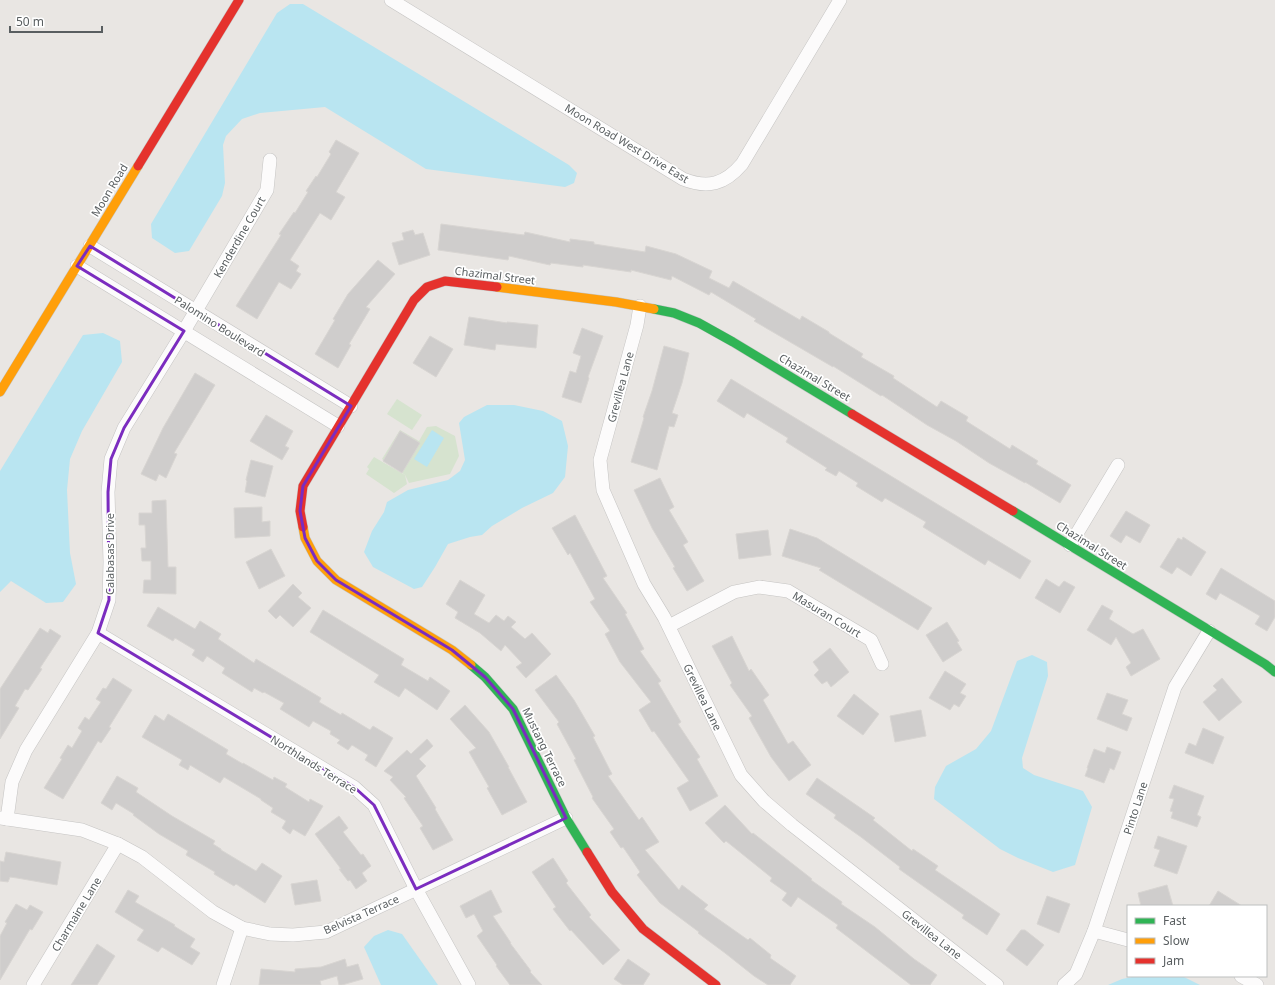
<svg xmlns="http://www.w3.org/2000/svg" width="1275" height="985" font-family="'Noto Sans',sans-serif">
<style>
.green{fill:#d6e3cf}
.water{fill:#b9e5f1}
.building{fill:#cfcdcc;stroke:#d8d5d2}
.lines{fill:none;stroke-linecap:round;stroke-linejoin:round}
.street-casing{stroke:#c5c4c3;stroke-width:14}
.fast-casing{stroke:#c5c5c4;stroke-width:10}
.slow-casing{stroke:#c5c5c4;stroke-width:10}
.jam-casing{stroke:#c5c5c4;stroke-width:10}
.street{stroke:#fcfbfb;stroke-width:13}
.fast{stroke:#30b455;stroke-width:9}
.slow{stroke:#ff9f0a;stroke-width:9}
.jam{stroke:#e5322d;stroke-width:9}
.marked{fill:none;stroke:#7b2cbf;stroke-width:3;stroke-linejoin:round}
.labels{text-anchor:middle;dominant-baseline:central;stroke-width:3.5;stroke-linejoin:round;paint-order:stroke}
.street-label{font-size:11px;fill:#595e60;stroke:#fff}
</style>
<rect width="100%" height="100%" fill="#e9e6e3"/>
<!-- green -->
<g class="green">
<path d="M397,399L422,415L412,430L387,414Z"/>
<path d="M436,426L455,436L459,456L450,474L409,483L405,475L382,459L400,430L419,441L427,427Z"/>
<path d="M374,457L405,475L407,484L394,493L366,474L369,469L367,467Z"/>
</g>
<!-- water -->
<g class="water">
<path d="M290,4H303L569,165L577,173L574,183L565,187L426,169L325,107L260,113L242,119L226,136L223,145L225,183L222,196L189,251L175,253L152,238L151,224L277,13Z"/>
<path d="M103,333L120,341L122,362L82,431L70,459L67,490L70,553L76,584L63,602L46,603L11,581L0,592V471L83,335Z"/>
<path d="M487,405H514L543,411L562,421L568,446L565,477L553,493L522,508L492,526L482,535L470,537L448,544L435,567L422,587L414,589L373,567L364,552L372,531L384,512L387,502L408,490L448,480L460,471L465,460L459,423L464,417Z"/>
<path d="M432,430L444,438L427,467L414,459Z"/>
<path d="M1032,655L1047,662L1048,676L1022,758L1023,768L1034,775L1083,791L1092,807L1075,865L1053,872L1018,858L1000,849L934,799L935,787L946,766L976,749L991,731L1017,661Z"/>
<path d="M388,930L402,934L438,985H381L364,947L374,936Z"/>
<path d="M1137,976H1182L1200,985H1108L1122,979Z"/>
</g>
<!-- building -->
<g class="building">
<path d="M336,140L359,153L336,192L345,197L331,220L320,213L290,260L299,266L296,271L301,274L291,289L279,282L257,319L236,306L281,235L279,234L294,212L295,213L308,192L306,191L316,176L317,177L331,154L329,152Z"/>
<path d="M441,224L524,235L525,232L570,242V239L594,242V244L645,252L646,246L676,254L712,271L709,278L729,288L733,281L800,320L802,316L829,332V333L863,354L861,357L894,376L893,378L937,407L941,401L968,417L966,421L1010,449L1012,445L1038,461L1036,464L1071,485L1060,503L1025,482V483L989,463L956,441L927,425L882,395L881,396L833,366V367L754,321L756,319L711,292L709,295L672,276L671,280L631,270V272L583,265V267L551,263L550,265L509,256L508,260L438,250Z"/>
<path d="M413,230L415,235L423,233L430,255L399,265L392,243L404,240L402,233Z"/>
<path d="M378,260L395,274L366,307L370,309L349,344L351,345L338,368L315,354L335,320L333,319L348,294Z"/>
<path d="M469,317L507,323V322L538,325L536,348L496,344L495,350L464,345Z"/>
<path d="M582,328L603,336L588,377L589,378L581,403L562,397L570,371L576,373L581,356L573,353Z"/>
<path d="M430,336L453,349L436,377L413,363Z"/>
<path d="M664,346L689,353L682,383L672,413L678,415L674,427L669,426L657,470L631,462L644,418L643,417L652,391Z"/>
<path d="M195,373L215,385L174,453L177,454L166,478L159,474L156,481L141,474L163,428Z"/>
<path d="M731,379L1031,561L1020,579L988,560L985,565L923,527L926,522L885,498L882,502L856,486L858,483L839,471L836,476L825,470L827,468L786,442L788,438L747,413L744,418L717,401Z"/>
<path d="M266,415L293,431L285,446L289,448L282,460L250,441Z"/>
<path d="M400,431L420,443L402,473L383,461Z"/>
<path d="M251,460L273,466L265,497L245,492L247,481L246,480Z"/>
<path d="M660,478L674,507L669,510L688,542L683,545L704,581L687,591L673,568L675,567L652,528L634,490Z"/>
<path d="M166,500L168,567H176V594L143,593L144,580H151V561H142L141,548H146L145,525H139V513H152V501Z"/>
<path d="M262,507V522L270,521V536L235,538L234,508Z"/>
<path d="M1126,511L1150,525L1140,543L1126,535L1121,543L1110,536Z"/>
<path d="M575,515L607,576L603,578L627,613L625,614L644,649L640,651L661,681L658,683L681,722L678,724L700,757L697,759L718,796L690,811L677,788L689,781L654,731L652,732L639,710L651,702L620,662L605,634L610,631L590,602L595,599L570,553L568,555L552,528Z"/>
<path d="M790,529L817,538L932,608L918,630L819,570L821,568L782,556Z"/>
<path d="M768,530L771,555L739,559L736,534Z"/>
<path d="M1183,537L1206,552L1191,576L1177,567L1172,574L1160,567L1178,538L1182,540Z"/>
<path d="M271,549L285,576L259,589L246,562Z"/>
<path d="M1221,568L1275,601V617L1267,631L1255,624L1260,616L1236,602L1220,593L1216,600L1206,594Z"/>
<path d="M1046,579L1059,587L1064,581L1075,587L1060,613L1035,598Z"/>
<path d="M460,580L485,595L474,614L489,623L496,615L504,621L508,616L516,622L511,627L525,639L532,633L551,654L526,678L516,667L522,663L505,645L501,651L480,633L455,618L458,612L446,604Z"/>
<path d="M293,584L302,593L298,597L311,608L293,627L280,615L276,619L268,611Z"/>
<path d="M1102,605L1113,611L1109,619L1133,634L1143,629L1160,659L1131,676L1126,667L1131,663L1116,637L1111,645L1087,630Z"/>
<path d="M158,607L195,629L200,621L221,634L218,639L254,663L256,659L321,698L319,702L341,715L342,713L370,730L373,726L393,738L376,767L365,760L368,755L352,745L348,750L337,743L340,740L330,734L331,731L313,721L309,727L280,709L284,703L264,692L263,693L254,688L252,692L222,673L225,668L207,656L203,662L192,655L195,650L175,638L173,641L147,626Z"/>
<path d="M323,610L404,659L401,665L428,681L430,677L450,691L437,710L405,688L399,697L374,682L379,675L310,632Z"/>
<path d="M947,622L959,641L957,642L962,650L943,662L926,635Z"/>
<path d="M40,628L48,633L50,629L61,636L40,668L42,669L28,690L25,689L15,706L19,708L0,739V689Z"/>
<path d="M732,636L749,671L751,669L769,695L763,700L788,744L793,741L811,765L789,781L771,757L749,718L752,716L730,685L732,683L712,646Z"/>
<path d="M830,648L849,672L831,687L827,681L822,684L814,675L819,670L813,662Z"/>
<path d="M945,671L966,684L960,693L966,696L959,707L954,704L950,710L929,698Z"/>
<path d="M556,675L574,700L595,736L593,737L612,774L608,776L639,820L642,817L659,842L645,850L679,890L682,885L708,905L704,909L748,940L750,938L771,955L770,958L796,976L790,985H768L754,976L725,953L698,933L699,932L660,903L637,875L640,872L623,847L621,848L610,832L614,829L592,798L593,797L574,760L576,759L557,724L559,722L535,690Z"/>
<path d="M113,678L132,690L109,727L111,728L101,743L98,741L63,799L44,788L62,759L60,758L68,745L72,748L82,731L78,728L85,717L89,720L101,702L96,699L103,688L106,689Z"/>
<path d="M1222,678L1242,702L1219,721L1203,702L1217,690L1213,686Z"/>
<path d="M1107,693L1128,700L1122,714L1132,718L1127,731L1097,719Z"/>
<path d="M854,694L879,714L863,735L837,716Z"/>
<path d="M465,705L489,732L509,767H508L527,802L502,815L487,788L489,787L469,752L476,748L450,719Z"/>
<path d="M921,710L926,736L895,742L890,716Z"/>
<path d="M168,714L228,750L226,754L243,764V763L273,780L274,777L287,784L285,787L309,802L310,799L323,806L305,836L293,829L290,834L282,828L286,821L271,812L273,808L261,800V799L224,777L220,783L190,765L188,770L179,765L182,760L142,737L155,715L164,721Z"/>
<path d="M1203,728L1224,737L1213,764L1185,753L1189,743L1196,746Z"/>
<path d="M427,739L433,746L419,759L426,766L416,776L436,808L435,809L453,840L433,850L420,828L423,826L404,798L406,797L390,780L393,777L384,771L407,750L411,754Z"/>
<path d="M1107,747L1121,752L1114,770L1110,768L1104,783L1085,776L1088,768H1087L1094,749L1105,753Z"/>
<path d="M117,776L138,788L136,792L172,816L215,841L213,844L221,849V850L256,871L262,863L282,876L265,903L236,884L234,886L214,874L215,872L186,855L188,851L159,834L133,815L134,814L116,803L112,810L101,803Z"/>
<path d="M817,778L875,818L873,820L912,851L913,849L938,866L935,870L1000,914L987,935L962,918L964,915L899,869L900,867L861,837L834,818L836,815L806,794Z"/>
<path d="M1174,785L1204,796L1197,815L1201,817L1197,827L1171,818L1173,812L1170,811L1174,799L1169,798Z"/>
<path d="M725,805L752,834L753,833L812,879L811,880L842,902L841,904L875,927L914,959L937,975L930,985H911L836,928L838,925L798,897L791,907L782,900L787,893L770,881L772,878L726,841L724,843L705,823Z"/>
<path d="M339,816L348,828L343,832L361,855L363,854L371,866L362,873L367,881L356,889L350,880L348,881L339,869H341L315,834Z"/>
<path d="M1158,836L1187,846L1177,874L1154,866L1160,850L1154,848Z"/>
<path d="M6,852L61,862L57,885L17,878L10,877L8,882L0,881V861L4,862Z"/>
<path d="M553,858L568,881L566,883L591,915L589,917L620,950L603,965L571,930L570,931L553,909L556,907L532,872Z"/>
<path d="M317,880L321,901L295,905L291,884Z"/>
<path d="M1167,885L1173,906H1141L1138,893Z"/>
<path d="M128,890L139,896L135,902L175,925L174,926L195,939L190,947L200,953L192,965L162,947L158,952L137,940L144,930L115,912Z"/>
<path d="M491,890L502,912L493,916L511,943H510L531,971L530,972L542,985H510L496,966L497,965L477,936L483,931L474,914L466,918L460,906Z"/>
<path d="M1218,891L1242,906H1209Z"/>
<path d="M1047,896L1070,904L1059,933L1037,924Z"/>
<path d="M16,904L27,910L30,905L43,912L32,930L30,929L0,980V936L7,923L5,922Z"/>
<path d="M1021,930H1025L1044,945L1027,966L1006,950Z"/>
<path d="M97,944L115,956L97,985H71Z"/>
<path d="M345,959L347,967L358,964L363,979L342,985H339L337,976L320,981L321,985H259L261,969L295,972V969L321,967Z"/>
<path d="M628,959L650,974L643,985H623L614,979Z"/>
</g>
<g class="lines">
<!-- street casing -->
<g class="street-casing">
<g id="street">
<path d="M391,0L683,179C708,189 725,184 742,164L840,0"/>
<path d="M90,246L351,406"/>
<path d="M77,266L338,426"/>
<path d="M640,306L637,325L600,460L603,490L644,584L664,617L741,775L764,801L792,825L997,985"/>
<path d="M1070,545L1118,465"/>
<path d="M669,626L734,592L759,587L788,591L871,640L882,664"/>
<path d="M98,633L354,787L374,805L416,889L469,985"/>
<path d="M0,818L82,830L118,844L142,857L213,912L242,928L270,934L293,935L326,932L566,818"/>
<path d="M7,819L12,782L26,750L98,633L109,600L110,562L108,492L111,459L124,428L184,331L267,190L270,160"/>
<path d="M1094,931L1128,940"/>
<path d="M1241,976L1257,985"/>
<path d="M33,985L118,844"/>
<path d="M223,985L242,928"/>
<path d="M1064,985L1076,974L1094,931L1175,687L1209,631"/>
</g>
</g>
<!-- fast casing -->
<g class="fast-casing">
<g id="fast">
<path d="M654,309L674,313L699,323L733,342L852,414"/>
<path d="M1013,511L1265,664L1275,672"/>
<path d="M471,665L485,677L513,709L566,818L587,852"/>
</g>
</g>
<!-- slow casing -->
<g class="slow-casing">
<g id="slow">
<path d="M497,287L616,302L654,309"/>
<path d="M0,392L138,166"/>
<path d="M303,527L305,538L317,561L336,580L452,650L471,665"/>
</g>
</g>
<!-- jam casing -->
<g class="jam-casing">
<g id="jam">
<path d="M138,166L239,0"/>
<path d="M852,414L1013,511"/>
<path d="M303,527L300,511L303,486L414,300L427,287L445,281L497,287"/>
<path d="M587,852L612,892L643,929L716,985"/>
</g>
</g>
<!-- street -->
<use href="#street" class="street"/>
<!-- fast -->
<use href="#fast" class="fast"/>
<!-- slow -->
<use href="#slow" class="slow"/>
<!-- jam -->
<use href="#jam" class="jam"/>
</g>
<!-- marked area -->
<path class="marked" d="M90,246L351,406L303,486L300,511L305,538L317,561L336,580L452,650L485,677L513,709L566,818L416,889L374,805L354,787L98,633L109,600L108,492L111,459L124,428L184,331L77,266Z"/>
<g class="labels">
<!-- street labels -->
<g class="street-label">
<text transform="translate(627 143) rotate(31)">Moon Road West Drive East</text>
<text transform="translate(109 190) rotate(-59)">Moon Road</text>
<text transform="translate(239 237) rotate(-60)">Kenderdine Court</text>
<text transform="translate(495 275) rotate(7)">Chazimal Street</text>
<text transform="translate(220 326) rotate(32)">Palomino Boulevard</text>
<text transform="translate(815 377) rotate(31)">Chazimal Street</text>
<text transform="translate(620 387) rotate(-75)">Grevillea Lane</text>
<text transform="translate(1092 545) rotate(32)">Chazimal Street</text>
<text transform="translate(109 554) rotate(-90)">Calabasas Drive</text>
<text transform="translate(827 614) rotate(31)">Masuran Court</text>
<text transform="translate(703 697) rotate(64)">Grevillea Lane</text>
<text transform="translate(545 747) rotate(64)">Mustang Terrace</text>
<text transform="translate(314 764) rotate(32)">Northlands Terrace</text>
<text transform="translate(1135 808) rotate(-72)">Pinto Lane</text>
<text transform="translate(76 914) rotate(-59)">Charmaine Lane</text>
<text transform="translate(361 914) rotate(-24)">Belvista Terrace</text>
<text transform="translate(932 934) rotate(38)">Grevillea Lane</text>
</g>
</g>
<!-- legend -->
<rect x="1127" y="905" width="140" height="72" fill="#ffffff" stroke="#bdbfbf"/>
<rect x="1135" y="918" width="20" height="6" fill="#30b455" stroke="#bdbfbf"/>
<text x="1163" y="925" font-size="12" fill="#595e60">Fast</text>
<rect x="1135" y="938" width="20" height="6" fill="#ff9f0a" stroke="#bdbfbf"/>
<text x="1163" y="945" font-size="12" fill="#595e60">Slow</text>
<rect x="1135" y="958" width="20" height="6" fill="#e5322d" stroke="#bdbfbf"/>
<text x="1163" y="965" font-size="12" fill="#595e60">Jam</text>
<!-- scale -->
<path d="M10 26v6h92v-6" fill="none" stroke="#595e60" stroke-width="2"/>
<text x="16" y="26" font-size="12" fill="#595e60" stroke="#ffffff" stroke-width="3" paint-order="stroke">50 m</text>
</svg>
